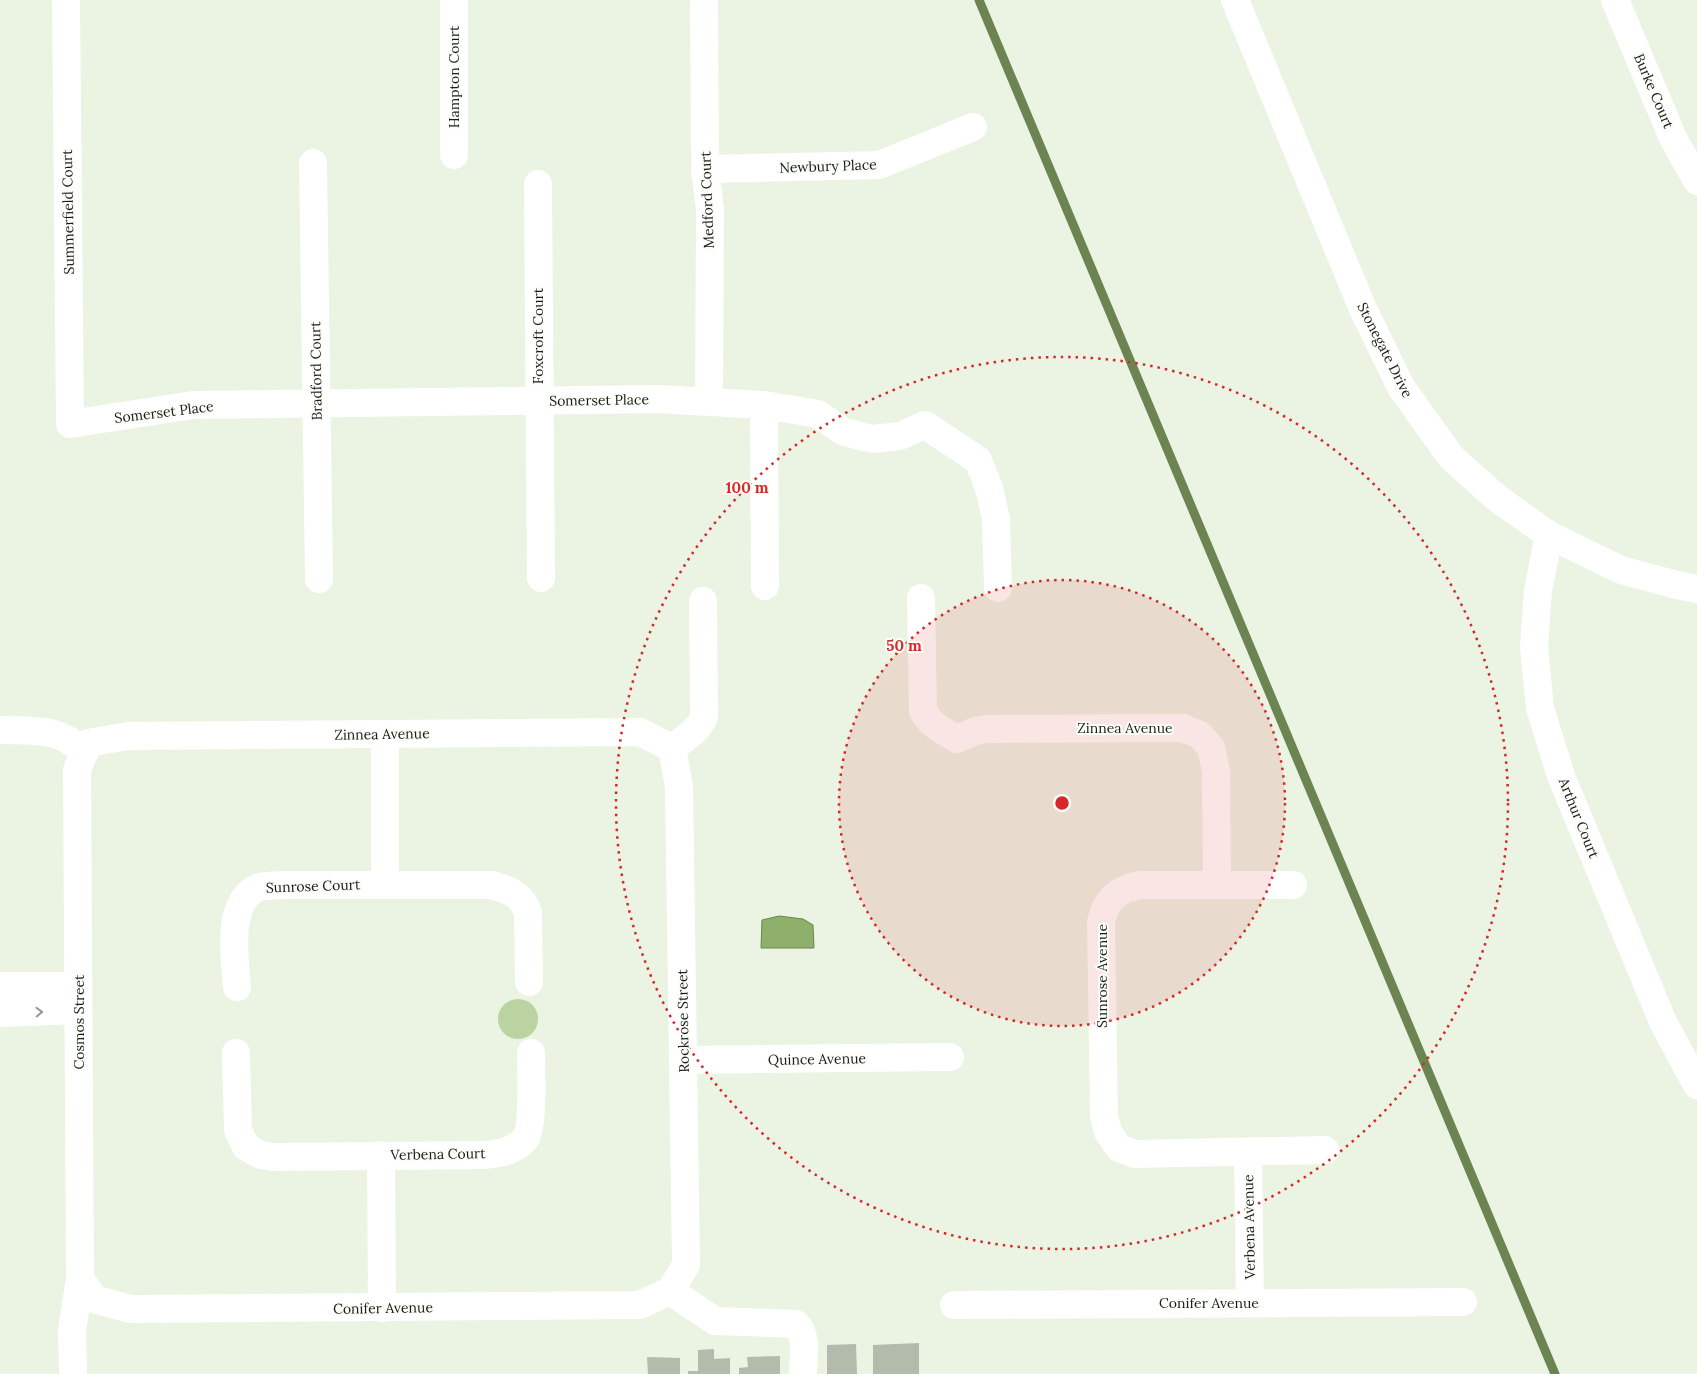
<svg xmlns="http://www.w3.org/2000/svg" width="1697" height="1374" font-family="Lora,serif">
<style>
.green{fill:#bad3a1}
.water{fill:#8fb06a;stroke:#6c8451}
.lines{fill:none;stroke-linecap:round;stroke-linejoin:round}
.stream{stroke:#6c8451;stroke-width:9}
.building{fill:#b3bbac}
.minor{stroke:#fff;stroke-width:28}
.oneway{stroke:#989997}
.ring{fill:none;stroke:#d62828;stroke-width:2.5;stroke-dasharray:2.5 5}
.labels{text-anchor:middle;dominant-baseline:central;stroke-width:4;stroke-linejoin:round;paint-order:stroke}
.street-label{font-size:14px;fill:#1a1c17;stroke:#fbfef8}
.centre{fill:#d62828;stroke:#fbfef8;stroke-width:2.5}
.ring-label{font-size:15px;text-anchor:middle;font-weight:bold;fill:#d62828;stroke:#fbfef8;stroke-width:4;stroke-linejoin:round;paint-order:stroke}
</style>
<rect width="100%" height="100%" fill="#ebf3e3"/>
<!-- green -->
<circle class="green" cx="518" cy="1019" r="20"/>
<!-- water -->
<path class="water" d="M779,916L803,919L813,925L814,948H761L762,920Z"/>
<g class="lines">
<!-- stream -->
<path class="stream" d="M979,0L1555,1374"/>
</g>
<!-- building -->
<g class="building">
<path d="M919,1343V1374H873V1345Z"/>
<path d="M856,1344L857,1374H827V1345Z"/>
<path d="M714,1349V1359L730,1358V1374H688V1371H698V1350Z"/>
<path d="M780,1356V1374H739V1368L748,1367L747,1357Z"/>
<path d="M647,1357L680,1358V1374H648Z"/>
</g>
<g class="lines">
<!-- minor -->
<g class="minor">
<path d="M66,0L70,424L193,405L658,399L764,405L818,414L844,432L872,439L900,436L925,425L978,460L989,488L996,519L998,588"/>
<path d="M454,0V155"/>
<path d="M704,0L705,169L710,209L709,401"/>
<path d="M1235,0L1363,309L1401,387L1451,457L1498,499L1549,535L1621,570L1681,586L1697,589"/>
<path d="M1615,0L1673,138L1697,181"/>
<path d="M313,163L319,579"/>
<path d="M705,169L879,165L973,127"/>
<path d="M538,184L541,578"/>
<path d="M764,405L765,586"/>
<path d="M1549,535L1538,591L1534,647L1540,708L1561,776L1663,1022L1697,1085"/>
<path d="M921,598L923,711C931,726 944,731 957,739L975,731L989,729L1183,728L1200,735L1211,748L1216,771L1217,884"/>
<path d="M0,730C36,731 56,727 85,752"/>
<path d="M385,734V884"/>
<path d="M672,748C684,739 699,731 704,716L703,601"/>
<path d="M1293,885H1140C1117,890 1106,899 1101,922L1104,1116L1108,1132L1119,1148L1135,1154L1325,1150"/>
<path d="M0,986H78"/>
<path d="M237,987C235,960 226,905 255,889C261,885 274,886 282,885H491C508,889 523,895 528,913L529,982"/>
<path d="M0,1013L78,1010"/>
<path d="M236,1053L238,1130L246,1147L261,1155L273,1157L486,1155C500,1153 515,1151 525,1139C534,1127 531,1070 531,1053"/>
<path d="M683,1060L950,1057"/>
<path d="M1248,1152L1250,1303"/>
<path d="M381,1155L382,1308"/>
<path d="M670,1291L640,1305L130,1309L94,1299L80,1278L77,770L88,743L128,736L640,732L672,748"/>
<path d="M670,1291L686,1265L679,787L672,748"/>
<path d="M670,1291L715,1321L796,1324C808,1335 803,1358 803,1374"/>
<path d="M954,1305L1463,1302"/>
<path d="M73,1374L72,1331L80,1278"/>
</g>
</g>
<!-- one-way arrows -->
<defs><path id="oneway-chevron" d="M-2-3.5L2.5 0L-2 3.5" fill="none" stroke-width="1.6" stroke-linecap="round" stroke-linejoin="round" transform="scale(1.25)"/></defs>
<use class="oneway" href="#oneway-chevron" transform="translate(39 1012) rotate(-2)"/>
<!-- distance rings -->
<circle cx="1062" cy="803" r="223" fill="#d62828" fill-opacity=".12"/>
<g class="ring">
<circle cx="1062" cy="803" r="223"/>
<circle cx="1062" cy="803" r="446"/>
</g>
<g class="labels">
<!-- street labels -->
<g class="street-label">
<text transform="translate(454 77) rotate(-90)">Hampton Court</text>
<text transform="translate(1654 91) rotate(67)">Burke Court</text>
<text transform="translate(828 166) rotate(-2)">Newbury Place</text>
<text transform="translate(707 200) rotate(-92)">Medford Court</text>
<text transform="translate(68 212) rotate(-91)">Summerfield Court</text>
<text transform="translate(538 336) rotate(-90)">Foxcroft Court</text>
<text transform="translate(1385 350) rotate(63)">Stonegate Drive</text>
<text transform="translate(316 371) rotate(-91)">Bradford Court</text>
<text transform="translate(599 400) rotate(-1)">Somerset Place</text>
<text transform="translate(164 412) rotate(-7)">Somerset Place</text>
<text x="1125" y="728">Zinnea Avenue</text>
<text transform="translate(382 734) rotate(-1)">Zinnea Avenue</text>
<text transform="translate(1579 818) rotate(68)">Arthur Court</text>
<text transform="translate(313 886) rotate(-2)">Sunrose Court</text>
<text transform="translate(1102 976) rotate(-90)">Sunrose Avenue</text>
<text transform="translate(683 1021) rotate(-91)">Rockrose Street</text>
<text transform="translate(79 1022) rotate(-90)">Cosmos Street</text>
<text transform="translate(817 1059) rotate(-1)">Quince Avenue</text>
<text transform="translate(438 1154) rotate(-1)">Verbena Court</text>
<text transform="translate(1249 1227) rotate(-91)">Verbena Avenue</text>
<text x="1209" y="1303">Conifer Avenue</text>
<text transform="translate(383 1308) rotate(-1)">Conifer Avenue</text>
</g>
</g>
<circle cx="1062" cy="803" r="8" class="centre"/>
<g class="ring-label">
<text x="747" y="493">100 m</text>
<text x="904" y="651">50 m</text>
</g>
</svg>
